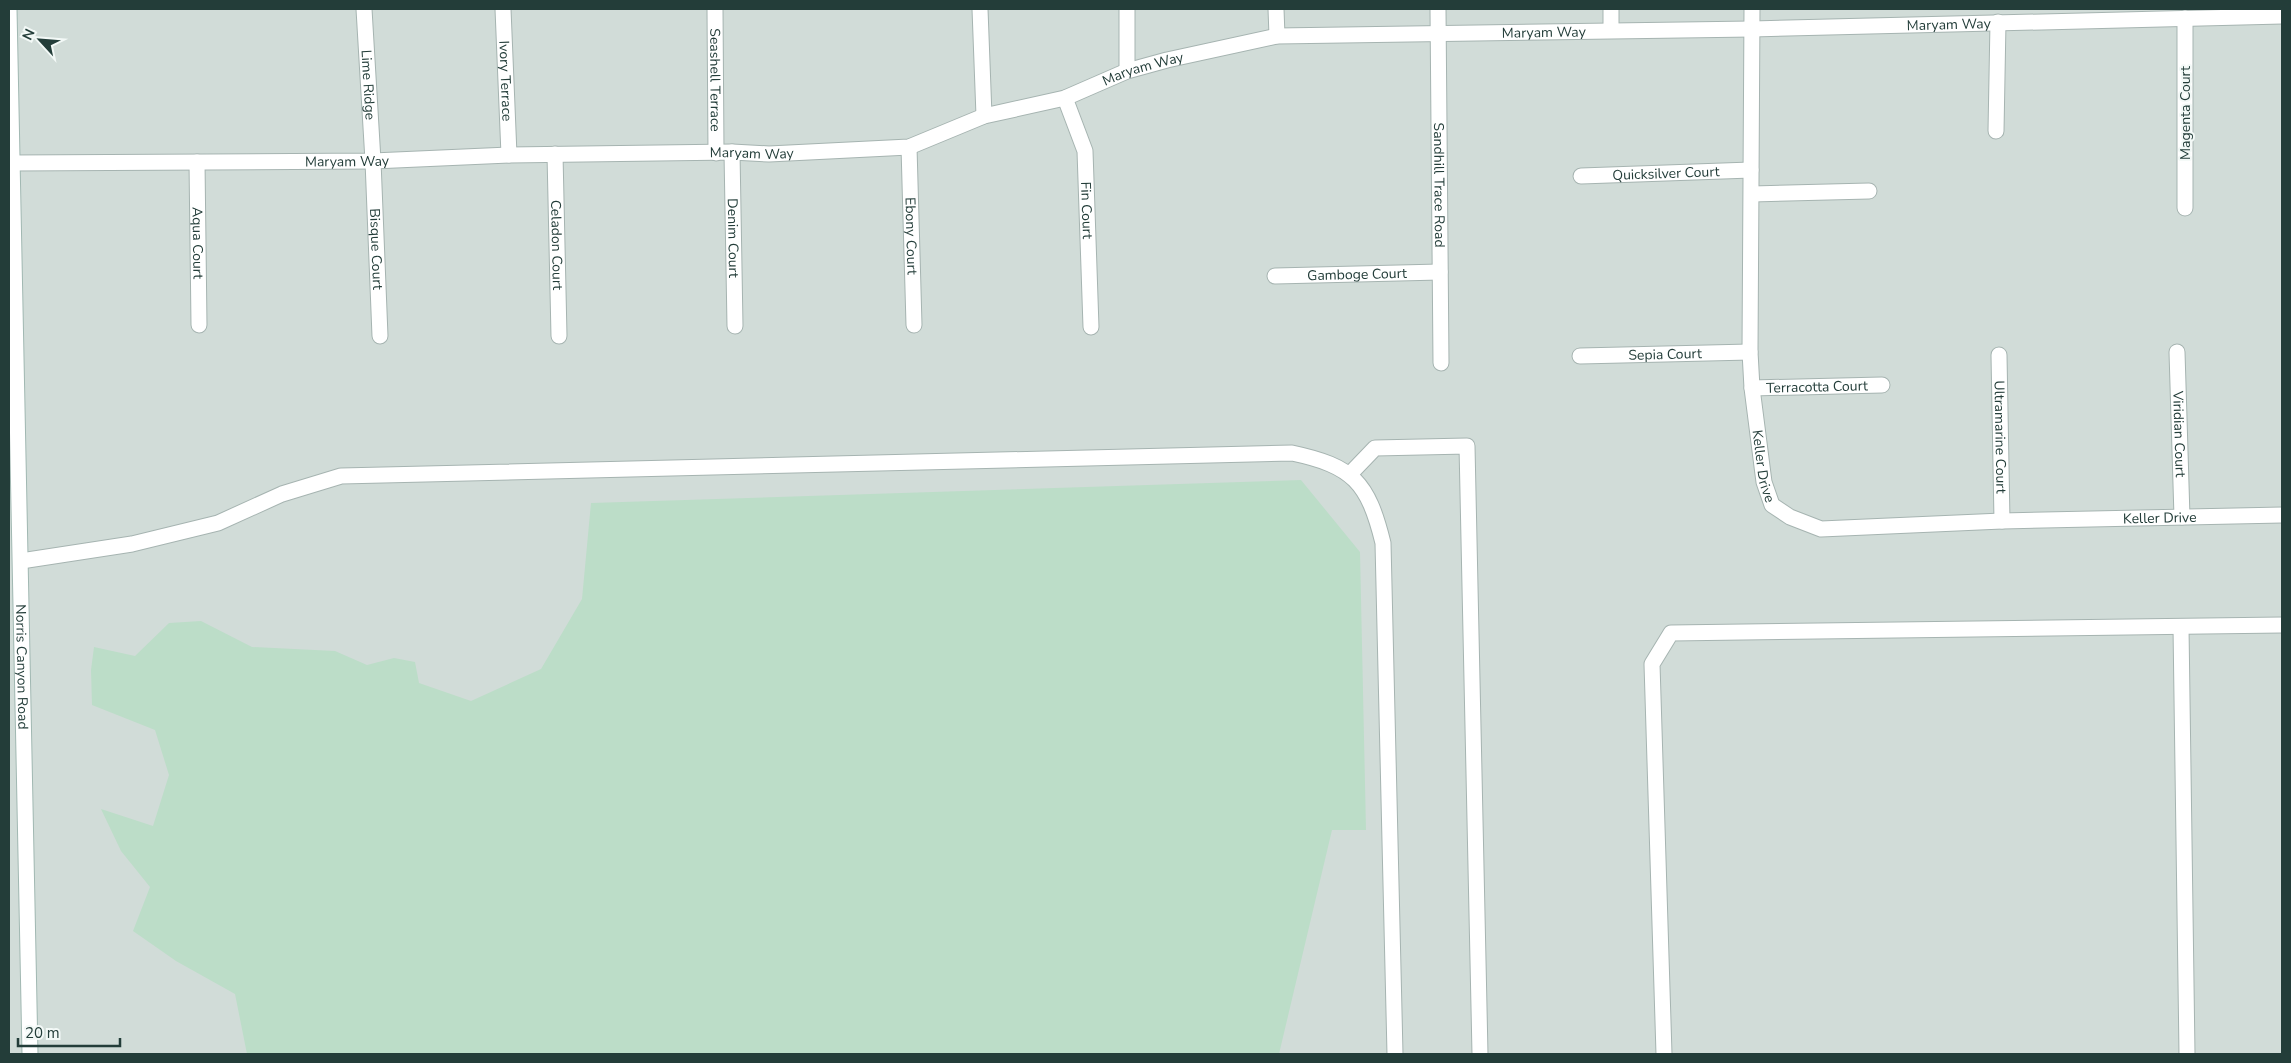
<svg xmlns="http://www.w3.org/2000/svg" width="2291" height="1063" font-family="'Nunito Sans',sans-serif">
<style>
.built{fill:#d1dcd8}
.green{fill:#bcddc8}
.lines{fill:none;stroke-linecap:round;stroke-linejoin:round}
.service-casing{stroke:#a6b4b1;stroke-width:17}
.minor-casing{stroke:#a6b4b1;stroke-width:17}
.secondary-casing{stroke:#a1b8b2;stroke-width:17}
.service{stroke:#fff;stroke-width:15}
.minor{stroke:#fff;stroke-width:15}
.secondary{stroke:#fff;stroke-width:15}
.labels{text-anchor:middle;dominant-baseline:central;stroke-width:4;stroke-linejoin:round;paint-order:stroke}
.street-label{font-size:14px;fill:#233d39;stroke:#f3f9f7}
</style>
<rect width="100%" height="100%" fill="#e3ece9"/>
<!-- built -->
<rect class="built" x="9" y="9" width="2273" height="1045"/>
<!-- green -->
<path class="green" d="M1301,480L1360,552L1366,830H1332L1279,1054H247L235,994L176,961L133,931L150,887L121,851L101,809L153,826L169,775L155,730L92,705L91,670L94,647L135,656L169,623L201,621L252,647L335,651L367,665L394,658L415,662L419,683L471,701L541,669L582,599L591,503Z"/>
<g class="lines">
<!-- service casing -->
<g class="service-casing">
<g id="service">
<path id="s1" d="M503,9L509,155"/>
<path id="s2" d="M715,9L716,153"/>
<path d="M980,9L984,116"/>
<path d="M1276,9L1277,36"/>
<path id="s3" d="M1065,98L1085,151L1091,327"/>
<path id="s4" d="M909,147L914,325"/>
<path id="s5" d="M732,152L735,326"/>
<path id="s6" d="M555,154L559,336"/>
<path id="s7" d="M373,161L380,336"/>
<path id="s8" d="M197,162L199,325"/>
<path id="s9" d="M1275,276L1440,272"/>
<path d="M1350,474L1375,448L1467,446L1480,1054"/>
<path d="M21,561L132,544L218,523L282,494L341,476L1292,453C1353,466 1368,482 1383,543L1395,1054"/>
<path d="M2181,627L2187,1054"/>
<path d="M1664,1054L1652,664L1671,633L2282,625"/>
</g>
</g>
<!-- minor casing -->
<g class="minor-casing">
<g id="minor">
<path id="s10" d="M364,9L373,161"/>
<path d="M1127,9V71"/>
<path id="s11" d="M1438,9L1441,363"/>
<path d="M1611,9V29"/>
<path id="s12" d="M1752,9L1750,352L1752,388L1764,482L1772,505L1790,517L1821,529L2002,521L2282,515"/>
<path d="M2185,18V208"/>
<path d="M1996,131L1998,22"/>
<path id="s13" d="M12,163L373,161L509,155L732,152L769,154L909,147L984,116L1065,98L1127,71L1167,60L1277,36L1752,29L2282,16"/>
<path id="s14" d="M1581,176L1751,170"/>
<path d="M1752,194L1869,191"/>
<path id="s15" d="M2177,352L2182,517"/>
<path id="s16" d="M1999,355L2002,521"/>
<path id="s17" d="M1580,356L1750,352"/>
<path id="s18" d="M1752,388L1882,385"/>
</g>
</g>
<!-- secondary casing -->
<g class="secondary-casing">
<g id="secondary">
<path id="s19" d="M9,9L30,1054"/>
</g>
</g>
<!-- service -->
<use href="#service" class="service"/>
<!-- minor -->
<use href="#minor" class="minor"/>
<!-- secondary -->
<use href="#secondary" class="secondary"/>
</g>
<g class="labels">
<!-- street labels -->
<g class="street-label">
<text stroke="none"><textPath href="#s13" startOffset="1955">Maryam Way</textPath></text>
<text stroke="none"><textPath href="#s13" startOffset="1550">Maryam Way</textPath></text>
<text stroke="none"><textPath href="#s13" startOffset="1145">Maryam Way</textPath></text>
<text stroke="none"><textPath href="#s2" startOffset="71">Seashell Terrace</textPath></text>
<text stroke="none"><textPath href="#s1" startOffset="72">Ivory Terrace</textPath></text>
<text stroke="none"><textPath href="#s10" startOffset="76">Lime Ridge</textPath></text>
<text transform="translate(2185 113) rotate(-90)">Magenta Court</text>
<text stroke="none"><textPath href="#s13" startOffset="740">Maryam Way</textPath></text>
<text stroke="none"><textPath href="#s13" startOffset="335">Maryam Way</textPath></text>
<text stroke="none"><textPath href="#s14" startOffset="85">Quicksilver Court</textPath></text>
<text stroke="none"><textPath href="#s11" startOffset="176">Sandhill Trace Road</textPath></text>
<text stroke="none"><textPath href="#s3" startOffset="116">Fin Court</textPath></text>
<text stroke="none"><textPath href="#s4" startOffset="89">Ebony Court</textPath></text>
<text stroke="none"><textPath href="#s5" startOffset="86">Denim Court</textPath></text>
<text stroke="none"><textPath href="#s8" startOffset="81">Aqua Court</textPath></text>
<text stroke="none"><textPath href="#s6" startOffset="91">Celadon Court</textPath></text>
<text stroke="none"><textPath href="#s7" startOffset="88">Bisque Court</textPath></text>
<text stroke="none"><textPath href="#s9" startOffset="82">Gamboge Court</textPath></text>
<text stroke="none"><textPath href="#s17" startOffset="85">Sepia Court</textPath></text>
<text stroke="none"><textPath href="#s18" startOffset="65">Terracotta Court</textPath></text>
<text stroke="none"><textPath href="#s15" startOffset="82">Viridian Court</textPath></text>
<text stroke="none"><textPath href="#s16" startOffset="82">Ultramarine Court</textPath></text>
<text stroke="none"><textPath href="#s12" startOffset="458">Keller Drive</textPath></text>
<text stroke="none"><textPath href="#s12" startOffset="892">Keller Drive</textPath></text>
<text stroke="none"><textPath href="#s19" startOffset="658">Norris Canyon Road</textPath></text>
</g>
</g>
<!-- border -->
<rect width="2291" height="1063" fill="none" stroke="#233d39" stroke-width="20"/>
<!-- north arrow -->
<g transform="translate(40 40) rotate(296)" stroke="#f3f9f7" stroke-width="4" paint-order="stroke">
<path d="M0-4L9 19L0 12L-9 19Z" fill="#233d39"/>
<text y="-8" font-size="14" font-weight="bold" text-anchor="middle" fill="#233d39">N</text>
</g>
<!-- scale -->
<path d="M18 1038v8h102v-8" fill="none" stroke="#233d39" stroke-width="2.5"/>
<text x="25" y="1038" font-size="15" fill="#233d39" stroke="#f3f9f7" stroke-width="4" paint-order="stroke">20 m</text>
</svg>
